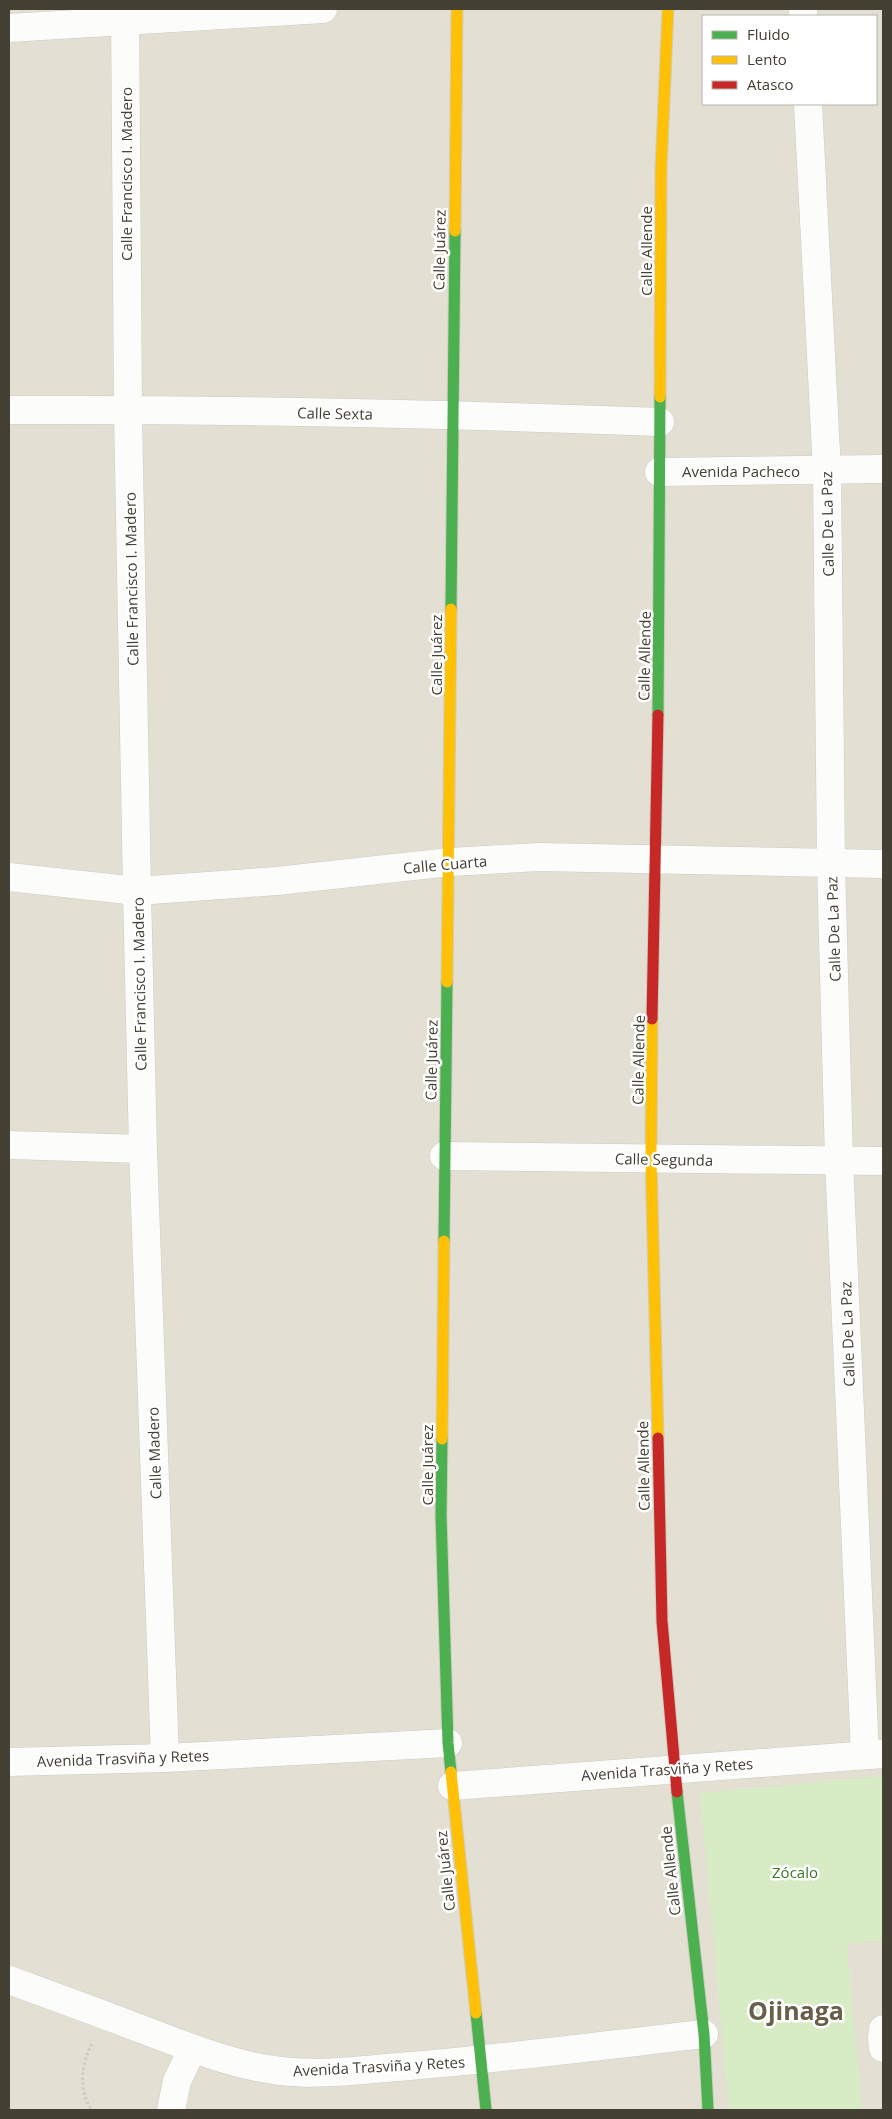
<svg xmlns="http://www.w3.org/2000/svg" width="892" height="2119" font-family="'Open Sans',sans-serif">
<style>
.residential{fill:#e3e0d3;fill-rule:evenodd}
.green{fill:#d7ebc4}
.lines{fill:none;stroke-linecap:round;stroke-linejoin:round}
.street-casing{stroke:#cccbc4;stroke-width:29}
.fast-casing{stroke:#ceccbd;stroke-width:13}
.slow-casing{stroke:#ceccbd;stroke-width:13}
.jam-casing{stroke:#ceccbd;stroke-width:13}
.path{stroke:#cdcbc6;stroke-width:3;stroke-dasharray:2.5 2.5;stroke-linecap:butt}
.street{stroke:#fcfcfb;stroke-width:28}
.fast{stroke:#4caf50;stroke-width:11}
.slow{stroke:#ffc107;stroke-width:11}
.jam{stroke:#c62828;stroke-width:11}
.labels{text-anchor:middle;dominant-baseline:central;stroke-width:5;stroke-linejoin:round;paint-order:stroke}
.street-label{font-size:15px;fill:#444033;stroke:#fff}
.park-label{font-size:15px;fill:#397824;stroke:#fff}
.town-label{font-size:25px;font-weight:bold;fill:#685f4a;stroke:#fff}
</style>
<rect width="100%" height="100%" fill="#eeede6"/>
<!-- residential -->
<path class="residential" d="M9,9H883V2110H9ZM703,16H876V104H703Z"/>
<!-- green -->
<path class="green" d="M883,1776V1940L847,1944L862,2110H729L700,1793Z"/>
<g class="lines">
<!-- street casing -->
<g class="street-casing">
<g id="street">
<path d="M125,9L128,410L137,891L143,1149L165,1758"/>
<path d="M803,9V16"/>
<path d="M9,28L323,9"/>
<path d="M808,104L827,471L831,864L839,1160L865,1755"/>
<path d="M9,410C226,409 443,414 660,422"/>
<path d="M659,472L883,469"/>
<path d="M9,877L137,891L277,881L450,862L539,857L883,864"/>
<path d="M9,1145L143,1149"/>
<path d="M444,1156L883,1161"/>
<path d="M9,1762L165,1758L448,1743"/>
<path d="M452,1786L883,1754"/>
<path d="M9,1980C50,1995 92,2010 133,2026C182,2044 229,2065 281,2071C323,2076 368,2069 410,2066C508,2058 606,2045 704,2034"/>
<path d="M883,2029L882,2039L883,2048"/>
<path d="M171,2110L177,2081L192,2050"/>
</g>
</g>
<!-- fast casing -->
<g class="fast-casing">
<g id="fast">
<path d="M451,609L455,231"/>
<path d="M658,715L660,397"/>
<path d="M444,1241L447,982"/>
<path d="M442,1439L441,1515L448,1743L451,1772"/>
<path d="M677,1792L704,2034L708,2110"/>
<path d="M476,2013L486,2110"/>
</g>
</g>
<!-- slow casing -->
<g class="slow-casing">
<g id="slow">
<path d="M455,231L457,9"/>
<path d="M660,397L661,170L668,9"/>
<path d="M447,982L451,609"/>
<path d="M652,1019L651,1159L658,1438"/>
<path d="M442,1439L444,1241"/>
<path d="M451,1772L476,2013"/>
</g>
</g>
<!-- jam casing -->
<g class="jam-casing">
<g id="jam">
<path d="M652,1019L658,715"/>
<path d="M658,1438L662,1621L677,1792"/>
</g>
</g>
<!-- path -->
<path class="path" d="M92,2044C81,2064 78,2091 92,2110"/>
<!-- street -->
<use href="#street" class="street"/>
<!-- fast -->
<use href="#fast" class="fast"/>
<!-- slow -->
<use href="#slow" class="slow"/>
<!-- jam -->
<use href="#jam" class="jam"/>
</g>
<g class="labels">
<!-- street labels -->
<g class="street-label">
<text transform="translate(126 174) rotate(-90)">Calle Francisco I. Madero</text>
<text transform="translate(439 250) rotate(-89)">Calle Juárez</text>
<text transform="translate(646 251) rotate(-90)">Calle Allende</text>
<text transform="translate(335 413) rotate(1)">Calle Sexta</text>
<text x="741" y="471">Avenida Pacheco</text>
<text transform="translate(827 524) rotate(-91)">Calle De La Paz</text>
<text transform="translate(131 579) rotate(-91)">Calle Francisco I. Madero</text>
<text transform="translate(436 655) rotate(-90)">Calle Juárez</text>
<text transform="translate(644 656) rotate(-89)">Calle Allende</text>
<text transform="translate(445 864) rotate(-5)">Calle Cuarta</text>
<text transform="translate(833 929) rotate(-92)">Calle De La Paz</text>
<text transform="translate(139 984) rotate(-91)">Calle Francisco I. Madero</text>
<text transform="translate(431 1060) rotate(-89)">Calle Juárez</text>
<text transform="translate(638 1060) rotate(-89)">Calle Allende</text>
<text transform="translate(664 1159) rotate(1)">Calle Segunda</text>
<text transform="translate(847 1334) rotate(-92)">Calle De La Paz</text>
<text transform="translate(154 1453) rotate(-92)">Calle Madero</text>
<text transform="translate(427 1465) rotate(-90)">Calle Juárez</text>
<text transform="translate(643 1466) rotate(-91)">Calle Allende</text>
<text transform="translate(123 1758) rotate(-2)">Avenida Trasviña y Retes</text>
<text transform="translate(667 1769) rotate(-4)">Avenida Trasviña y Retes</text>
<text transform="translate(445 1871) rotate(-96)">Calle Juárez</text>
<text transform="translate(670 1871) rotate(-96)">Calle Allende</text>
<text transform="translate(379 2066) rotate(-3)">Avenida Trasviña y Retes</text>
</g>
<!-- park labels -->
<g class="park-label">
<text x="795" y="1872">Zócalo</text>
</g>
<!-- town labels -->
<g class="town-label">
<text x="796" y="2010">Ojinaga</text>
</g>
</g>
<!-- border -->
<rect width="892" height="2119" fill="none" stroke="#444033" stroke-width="20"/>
<!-- legend -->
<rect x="702" y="15" width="175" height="90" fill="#ffffff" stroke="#b4b3ad"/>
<rect x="712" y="31" width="25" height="8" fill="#4caf50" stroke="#b4b3ad"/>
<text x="747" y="40" font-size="15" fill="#444033">Fluido</text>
<rect x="712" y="56" width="25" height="8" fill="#ffc107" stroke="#b4b3ad"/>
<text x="747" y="65" font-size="15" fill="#444033">Lento</text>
<rect x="712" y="81" width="25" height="8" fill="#c62828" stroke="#b4b3ad"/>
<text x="747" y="90" font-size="15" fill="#444033">Atasco</text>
</svg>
